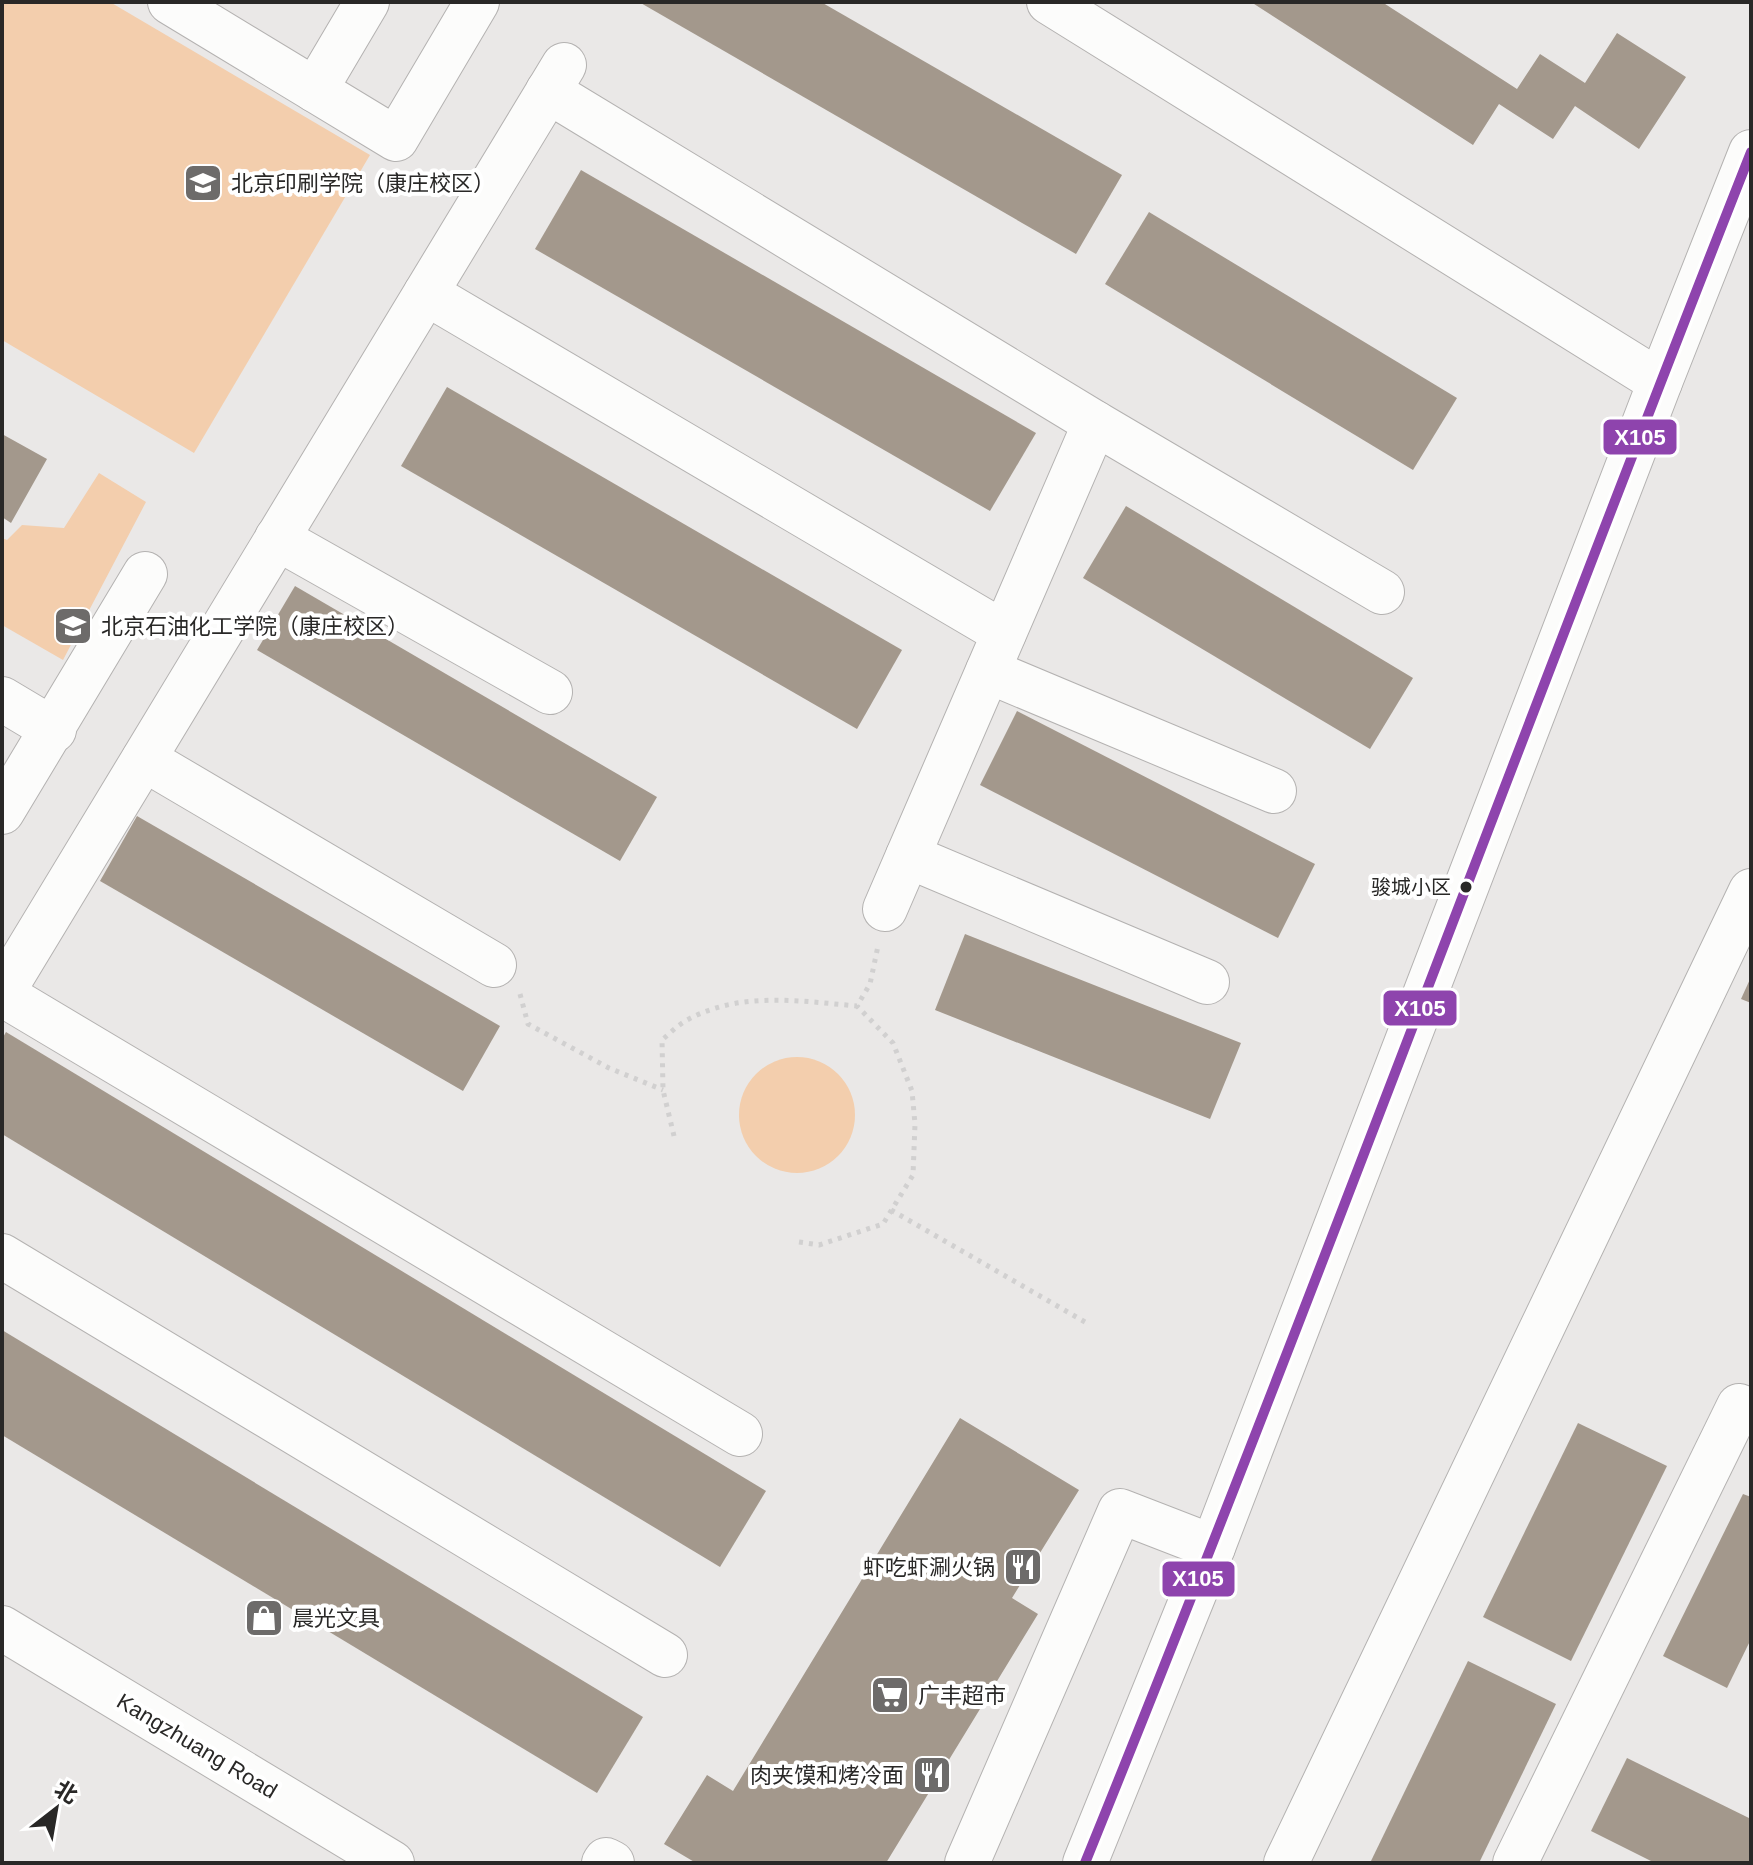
<svg xmlns="http://www.w3.org/2000/svg" width="1753" height="1865" font-family="Arial,'Noto Sans SC',sans-serif">
<style>
.green{fill:#f3cead}
.building{fill:#a3988c}
.lines{fill:none;stroke-linecap:round;stroke-linejoin:round}
.minor-casing{stroke:#b4b2b1;stroke-width:46}
.path{stroke:#d1d0d0;stroke-width:5;stroke-dasharray:4 6;stroke-linecap:butt}
.minor{stroke:#fcfcfb;stroke-width:44}
.bus-1-casing{stroke:#fff;stroke-width:16}
.bus-1{stroke:#8e44ad;stroke-width:10}
.bus-dot{fill:#292827;stroke:#fff;stroke-width:3}
.labels{text-anchor:middle;dominant-baseline:central;stroke-width:8;stroke-linejoin:round;paint-order:stroke}
.bus-label{font-size:20px;fill:#292827;stroke:#fff;text-anchor:end}
.poi-label{font-size:22px;fill:#292827;stroke:#fff;text-anchor:start}
.street-label{font-size:22px;fill:#292827;stroke:#fff}
.line-badge{stroke:#fff;stroke-width:3}
.badge-label{font-size:22px;text-anchor:middle;font-weight:bold;fill:#fff}
</style>
<rect width="100%" height="100%" fill="#eae8e7"/>
<!-- green -->
<g class="green">
<path d="M2,2H110L370,155L194,453L2,340Z"/>
<path d="M99,473L146,502L63,660L2,625V538L7,540L22,525L64,528Z"/>
<circle cx="797" cy="1115" r="58"/>
</g>
<!-- building -->
<g class="building">
<path d="M639,2H821L1122,175L1076,254Z"/>
<path d="M1251,2H1382L1517,89L1540,54L1585,83L1617,33L1686,77L1639,149L1575,106L1553,139L1499,104L1473,145Z"/>
<path d="M581,170L1036,433L990,511L535,249Z"/>
<path d="M1149,212L1457,398L1413,470L1105,284Z"/>
<path d="M447,387L902,650L857,729L401,466Z"/>
<path d="M2,434L47,459L11,523L2,517Z"/>
<path d="M1126,506L1413,678L1370,749L1083,578Z"/>
<path d="M295,586L657,797L620,861L257,650Z"/>
<path d="M1017,711L1315,864L1278,938L980,785Z"/>
<path d="M137,816L500,1026L463,1091L100,881Z"/>
<path d="M965,934L1241,1043L1210,1119L935,1010Z"/>
<path d="M1751,977V1003L1741,999Z"/>
<path d="M6,1032L766,1491L720,1567L2,1134V1039Z"/>
<path d="M2,1330L643,1717L597,1793L2,1435Z"/>
<path d="M960,1418L1079,1490L1012,1598L1038,1614L886,1863H696L664,1844L707,1775L733,1791Z"/>
<path d="M1578,1423L1667,1466L1571,1661L1483,1617Z"/>
<path d="M1743,1494L1751,1497V1639L1727,1688L1663,1656Z"/>
<path d="M1468,1661L1556,1704L1479,1863H1370Z"/>
<path d="M1627,1758L1751,1819V1863H1655L1591,1831Z"/>
</g>
<g class="lines">
<!-- minor casing -->
<g class="minor-casing">
<g id="minor">
<path d="M170,2L396,139L477,2"/>
<path d="M1049,2L1660,382"/>
<path d="M315,90L367,2"/>
<path d="M548,91L1095,423L1382,592"/>
<path d="M426,293L1004,633"/>
<path d="M277,538L550,692"/>
<path d="M988,671L1274,791"/>
<path d="M2,699L54,730"/>
<path d="M144,759L494,965"/>
<path d="M2,812L145,574"/>
<path d="M908,856L1207,982"/>
<path d="M885,909L1095,423"/>
<path d="M2,993L564,65"/>
<path d="M2,994L740,1434"/>
<path d="M2,1256L665,1655"/>
<path d="M2,1628L392,1863"/>
<path d="M604,1863L606,1860L612,1863"/>
<path d="M967,1863L1120,1511L1213,1547"/>
<path d="M1085,1863L1213,1547L1660,382L1751,152"/>
<path d="M1286,1863L1751,891"/>
<path d="M1515,1863L1739,1406"/>
</g>
</g>
<!-- path -->
<g class="path">
<path d="M520,994L528,1024L609,1068L663,1090"/>
<path d="M674,1136L663,1090L662,1040C670,1033 678,1025 687,1020C740,991 799,1001 857,1006L870,984L878,946"/>
<path d="M891,1210L1085,1322"/>
<path d="M799,1242L819,1245L883,1224L913,1175L915,1124L912,1091L893,1043L857,1006"/>
</g>
<!-- minor -->
<use href="#minor" class="minor"/>
<!-- bus-1 casing -->
<g class="bus-1-casing">
<path id="bus-1" d="M1085,1863C1315,1296 1526,721 1751,152"/>
</g>
<!-- bus-1 -->
<use href="#bus-1" class="bus-1"/>
</g>
<!-- icons -->
<defs>
<g id="university-square" transform="scale(2)"><rect x="-9" y="-9" width="18" height="18" rx="4" fill="#6d6b6a" stroke="#fff"/><path d="M0-5L7-2L0 1L-7-2ZM-4 1L0 2.5L4 1V4Q0 6-4 4Z" fill="#fff"/></g>
<g id="restaurant-square" transform="scale(2)"><rect x="-9" y="-9" width="18" height="18" rx="4" fill="#6d6b6a" stroke="#fff"/><path d="M-5-6h1v4h1v-4h1v4h1v-4h1v5L-1.5 .5V6h-2V.5L-5-1ZM5-6V6H3V1.5H1.5Q1.5-4 5-6Z" fill="#fff"/></g>
<g id="shop-square" transform="scale(2)"><rect x="-9" y="-9" width="18" height="18" rx="4" fill="#6d6b6a" stroke="#fff"/><path d="M-5-2.5h2.3a2.7 3.5 0 0 1 5.4 0H5L5.5 6h-11ZM-1.5-2.5h3a1.5 2.3 0 0 0-3 0Z" fill="#fff"/></g>
<g id="supermarket-square" transform="scale(2)"><rect x="-9" y="-9" width="18" height="18" rx="4" fill="#6d6b6a" stroke="#fff"/><path d="M-6-5.5h2.5l.6 2H6L4.5 2H-2.5L-4.4-4H-6ZM-1.5 3.2a1.3 1.3 0 1 0 .1 0ZM3 3.2a1.3 1.3 0 1 0 .1 0Z" fill="#fff"/></g>
</defs>
<g fill-rule="evenodd">
<use href="#university-square" x="203" y="183"/>
<use href="#university-square" x="73" y="626"/>
<use href="#restaurant-square" x="1023" y="1567"/>
<use href="#shop-square" x="264" y="1618"/>
<use href="#supermarket-square" x="890" y="1695"/>
<use href="#restaurant-square" x="932" y="1775"/>
</g>
<!-- markers -->
<circle class="bus-dot" cx="1466" cy="887" r="7"/>
<g class="labels">
<!-- bus labels -->
<g class="bus-label">
<text x="1451" y="887">骏城小区</text>
</g>
<!-- poi labels -->
<g class="poi-label">
<text x="231" y="183">北京印刷学院（康庄校区）</text>
<text x="101" y="626">北京石油化工学院（康庄校区）</text>
<text x="995" y="1567" text-anchor="end">虾吃虾涮火锅</text>
<text x="292" y="1618">晨光文具</text>
<text x="918" y="1695">广丰超市</text>
<text x="904" y="1775" text-anchor="end">肉夹馍和烤冷面</text>
</g>
<!-- street labels -->
<g class="street-label">
<text transform="translate(197 1746) rotate(31)">Kangzhuang Road</text>
</g>
</g>
<g class="line-badge">
<rect x="1602" y="418" width="76" height="38" rx="8" fill="#8e44ad"/>
<rect x="1382" y="989" width="76" height="38" rx="8" fill="#8e44ad"/>
<rect x="1161" y="1560" width="75" height="38" rx="8" fill="#8e44ad"/>
</g>
<g class="badge-label">
<text x="1640" y="445">X105</text>
<text x="1420" y="1016">X105</text>
<text x="1198" y="1586">X105</text>
</g>
<!-- border -->
<rect width="1753" height="1865" fill="none" stroke="#292827" stroke-width="8"/>
<!-- north arrow -->
<g transform="translate(56 1809) rotate(31)" stroke="#ffffff" stroke-width="6" paint-order="stroke">
<path d="M0-6L14 30L0 20L-14 30Z" fill="#292827"/>
<text y="-12" font-size="22" font-weight="bold" text-anchor="middle" fill="#292827">北</text>
</g>
</svg>
